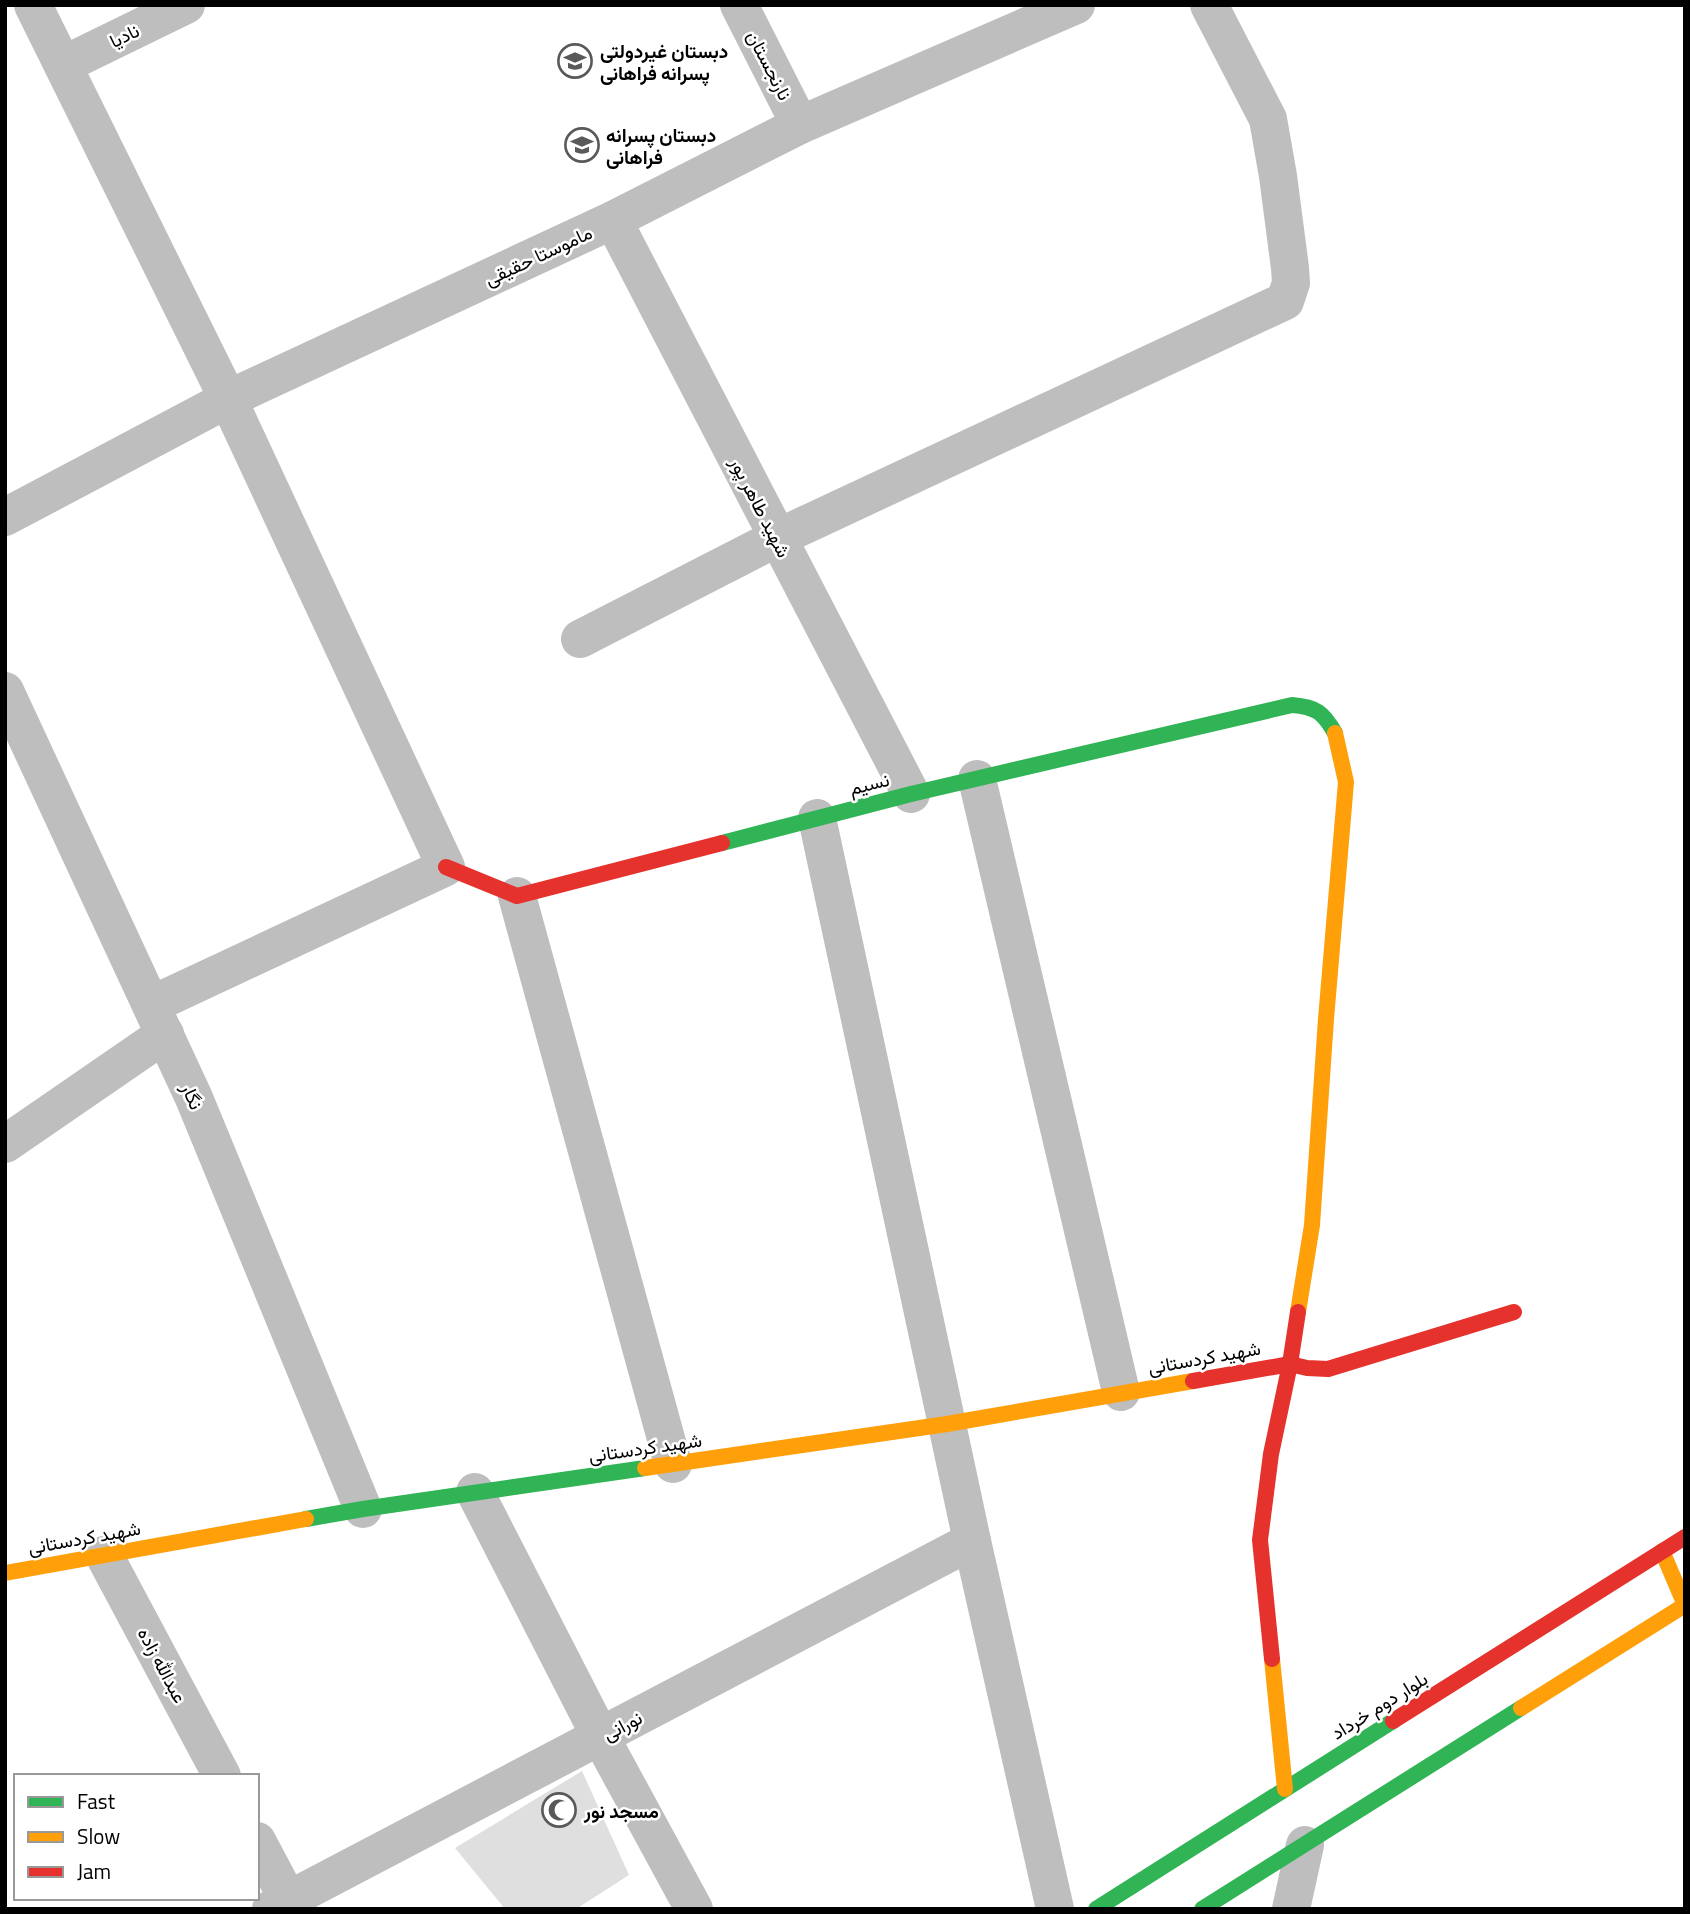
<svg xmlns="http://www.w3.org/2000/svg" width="1690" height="1914" font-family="'Titillium Web',Vazirmatn,sans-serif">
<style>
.building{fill:#dfdfdf}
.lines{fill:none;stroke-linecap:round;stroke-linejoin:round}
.street{stroke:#bebebe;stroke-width:38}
.fast{stroke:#30b455;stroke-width:16}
.slow{stroke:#ff9f0a;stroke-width:16}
.jam{stroke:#e5322d;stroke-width:16}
.labels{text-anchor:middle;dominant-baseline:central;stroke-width:5;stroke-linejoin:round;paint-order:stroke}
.street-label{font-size:19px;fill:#000;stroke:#fff}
.poi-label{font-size:19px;font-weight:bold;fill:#000;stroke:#fff;text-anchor:start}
</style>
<rect width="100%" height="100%" fill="#fff"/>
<!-- building -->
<path class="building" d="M582,1771L629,1875L576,1909H505L455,1848Z"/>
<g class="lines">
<!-- street -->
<g class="street">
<path d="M33,5L228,399L446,867L151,1005"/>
<path d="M739,5L800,125"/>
<path d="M63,65L186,5"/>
<path d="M613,220L911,794"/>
<path d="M5,517L228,399L613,220L800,125L1076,5"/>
<path d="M580,639L777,538L1285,301L1291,283L1290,268L1278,176L1268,119L1209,5"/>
<path d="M5,691L194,1098L363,1509"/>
<path d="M977,779L1121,1392"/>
<path d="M817,818L972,1541L1055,1909"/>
<path d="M517,896L673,1464"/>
<path d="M5,1144L165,1034"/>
<path d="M475,1492L600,1736L694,1909"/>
<path d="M104,1555L222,1776"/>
<path d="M257,1841L293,1909"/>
<path d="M271,1909L972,1541"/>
<path d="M1291,1909L1305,1845"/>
</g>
<!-- fast -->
<g class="fast">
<path d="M722,843L911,794L1292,705C1316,707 1323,712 1335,733"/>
<path d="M306,1519L363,1509L645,1468"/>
<path d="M1096,1909L1393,1721"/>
<path d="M1202,1909L1521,1708"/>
</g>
<!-- slow -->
<g class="slow">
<path d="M1298,1312L1312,1225L1326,1019L1346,782L1335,733"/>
<path d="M645,1468L947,1424L1193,1381"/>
<path d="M5,1573L306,1519"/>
<path d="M1272,1659L1285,1789"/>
<path d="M1521,1708L1685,1605L1662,1551"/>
</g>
<!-- jam -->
<g class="jam">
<path d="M446,867L517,896L722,843"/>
<path d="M1193,1381L1290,1364L1307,1368L1328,1369L1514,1312"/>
<path d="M1272,1659L1260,1540L1271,1454L1290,1364L1298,1312"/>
<path d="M1393,1721L1685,1537"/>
</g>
</g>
<!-- icons -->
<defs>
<g id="school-ring" transform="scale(1.75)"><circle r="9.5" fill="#fff" stroke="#595959" stroke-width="1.5"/><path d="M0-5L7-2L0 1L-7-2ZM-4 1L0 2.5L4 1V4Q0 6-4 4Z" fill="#595959"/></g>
<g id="mosque-ring" transform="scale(1.75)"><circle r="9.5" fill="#fff" stroke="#595959" stroke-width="1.5"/><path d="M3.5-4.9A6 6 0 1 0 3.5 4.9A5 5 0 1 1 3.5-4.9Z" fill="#595959"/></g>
</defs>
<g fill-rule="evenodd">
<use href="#school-ring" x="575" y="61"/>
<use href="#school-ring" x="582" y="145"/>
<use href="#mosque-ring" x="559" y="1810"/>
</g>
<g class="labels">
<!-- street labels -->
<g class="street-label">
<text transform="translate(124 35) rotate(-26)">نادیا</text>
<text transform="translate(770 65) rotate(63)">نارنجستان</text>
<text transform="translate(538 255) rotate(-25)">ماموستا حقیقی</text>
<text transform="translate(761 507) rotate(63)">شهید طاهر پور</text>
<text transform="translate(869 783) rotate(-14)">نسیم</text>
<text transform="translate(193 1096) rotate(66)">نگار</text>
<text transform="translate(1204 1357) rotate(-10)">شهید کردستانی</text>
<text transform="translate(645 1447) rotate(-8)">شهید کردستانی</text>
<text transform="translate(84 1537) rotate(-10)">شهید کردستانی</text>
<text transform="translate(163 1665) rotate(62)">عبدالله زاده</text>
<text transform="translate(1379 1705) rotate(-32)">بلوار دوم خرداد</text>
<text transform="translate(622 1725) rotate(-28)">نورانی</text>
</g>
<!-- poi labels -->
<g class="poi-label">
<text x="600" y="50">دبستان غیردولتی<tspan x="600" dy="22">پسرانه فراهانی</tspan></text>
<text x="606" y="134">دبستان پسرانه<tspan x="606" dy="22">فراهانی</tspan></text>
<text x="584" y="1810">مسجد نور</text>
</g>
</g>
<!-- border -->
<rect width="1690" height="1914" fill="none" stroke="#000000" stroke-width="14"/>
<!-- legend -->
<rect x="14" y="1774" width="245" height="126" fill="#ffffff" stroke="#999999" stroke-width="2"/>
<rect x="28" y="1797" width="35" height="10" fill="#30b455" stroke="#999999" stroke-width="2"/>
<text x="77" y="1809" font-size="21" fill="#000000">Fast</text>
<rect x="28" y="1832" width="35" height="10" fill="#ff9f0a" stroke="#999999" stroke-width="2"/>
<text x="77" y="1844" font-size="21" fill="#000000">Slow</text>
<rect x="28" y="1867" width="35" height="10" fill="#e5322d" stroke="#999999" stroke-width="2"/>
<text x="77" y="1879" font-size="21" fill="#000000">Jam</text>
</svg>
